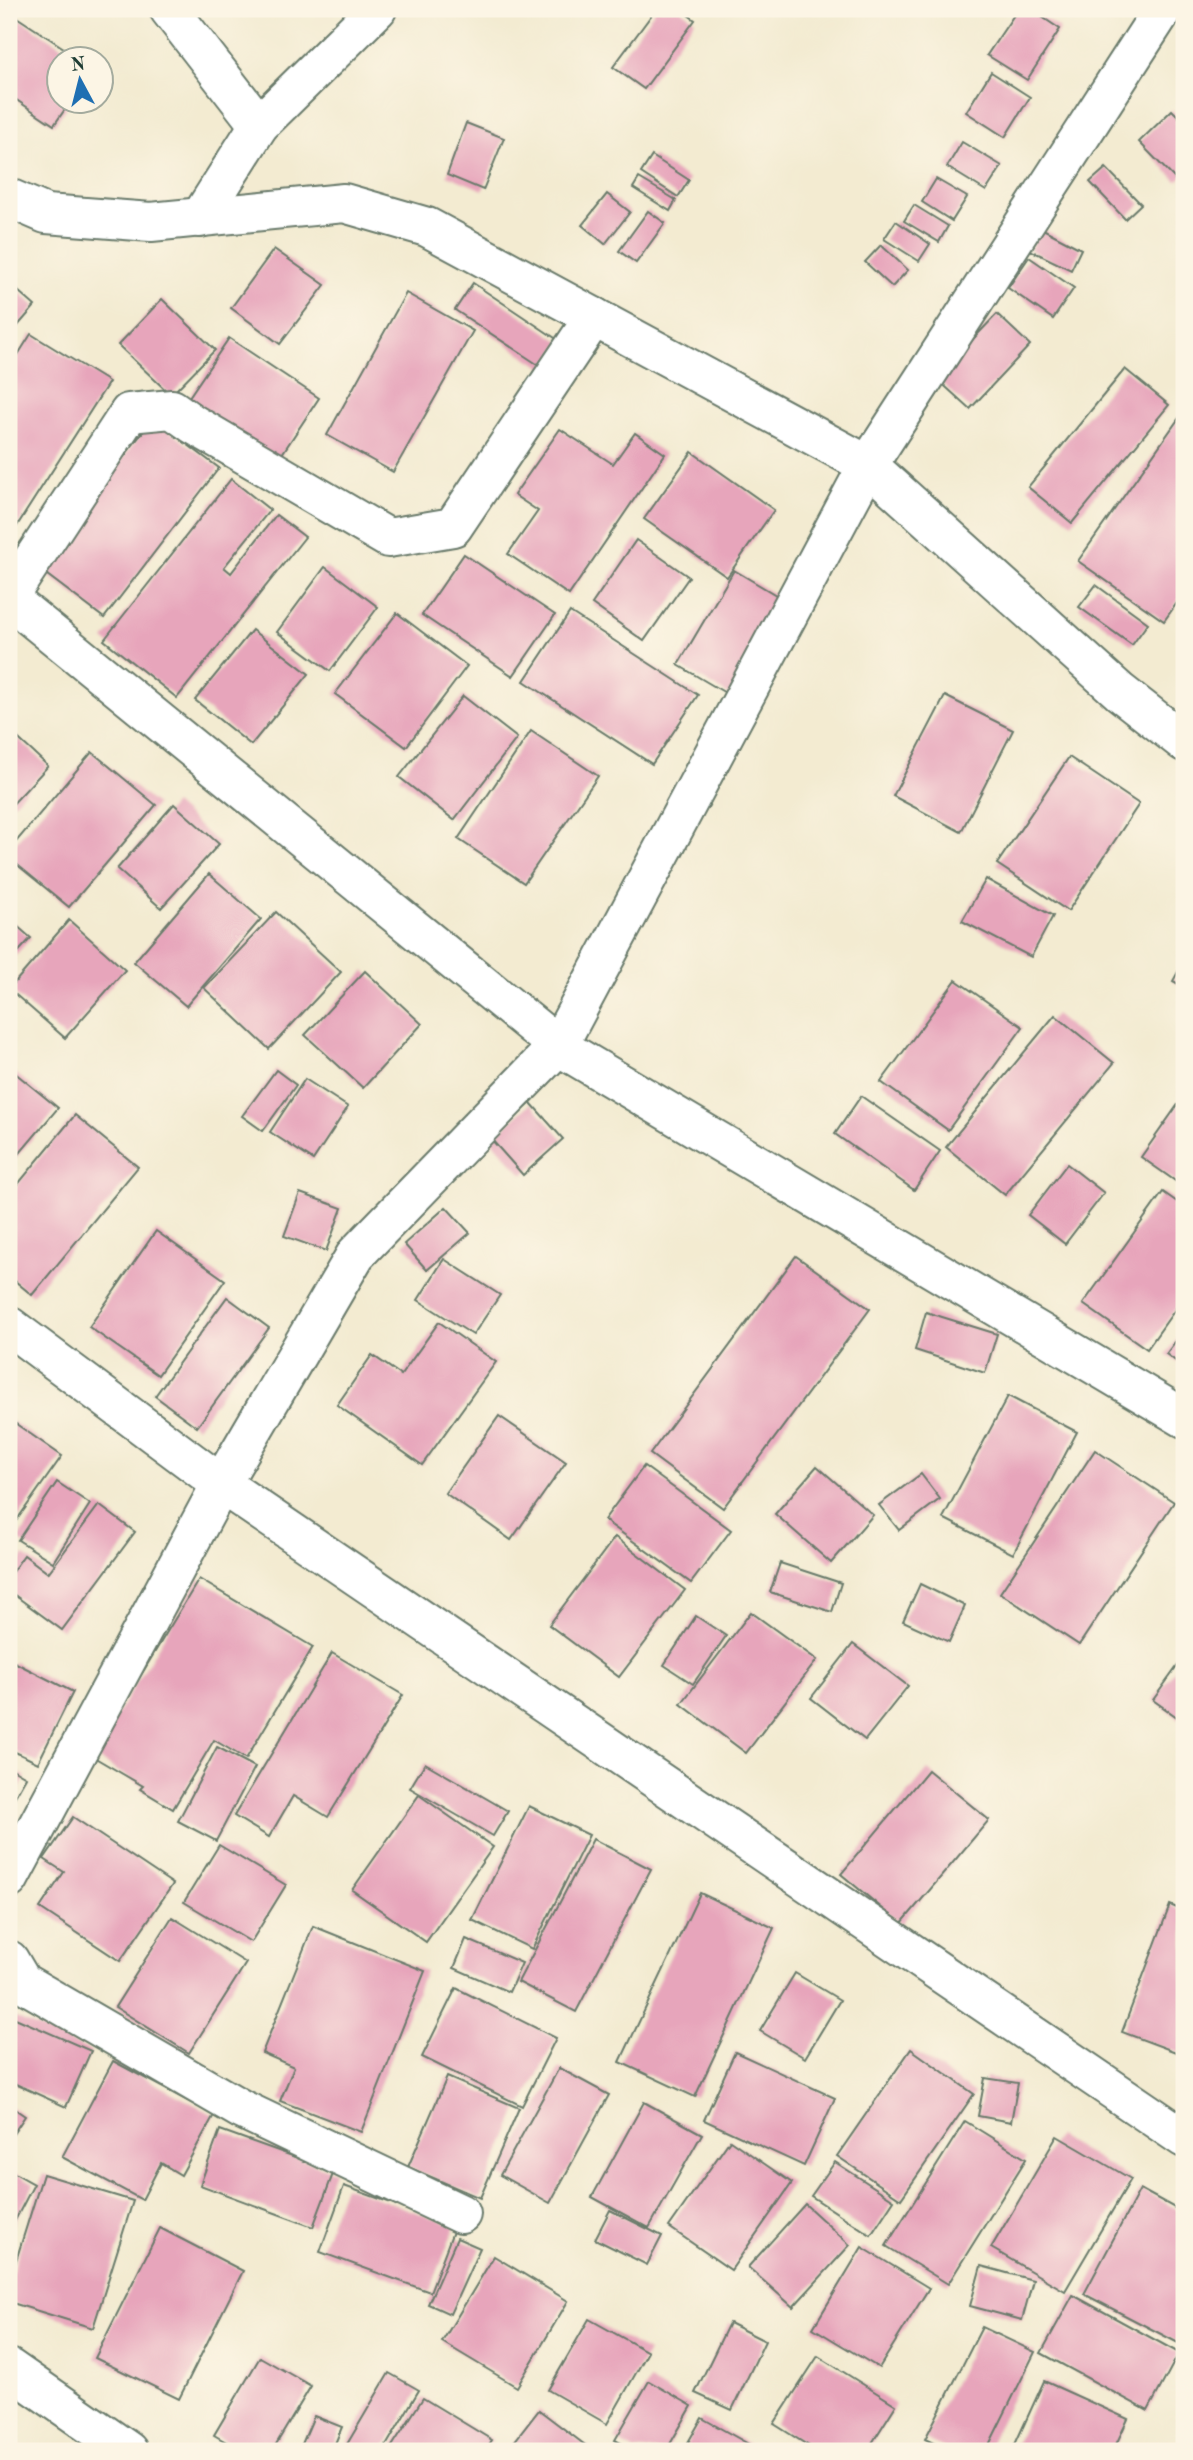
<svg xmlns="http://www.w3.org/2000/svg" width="1193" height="2460" font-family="'Old Standard TT',serif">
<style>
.building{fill:#e7a5bb}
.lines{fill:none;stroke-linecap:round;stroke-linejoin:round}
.minor-casing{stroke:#697a6b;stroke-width:42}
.minor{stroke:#fff;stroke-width:38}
</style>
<rect width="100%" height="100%" fill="#fcf5e5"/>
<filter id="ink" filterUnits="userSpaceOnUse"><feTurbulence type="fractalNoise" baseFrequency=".0143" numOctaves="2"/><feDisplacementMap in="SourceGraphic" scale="14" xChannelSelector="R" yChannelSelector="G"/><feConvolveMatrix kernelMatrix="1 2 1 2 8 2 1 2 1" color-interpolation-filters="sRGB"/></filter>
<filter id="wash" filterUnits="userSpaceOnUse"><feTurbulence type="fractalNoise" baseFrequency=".00686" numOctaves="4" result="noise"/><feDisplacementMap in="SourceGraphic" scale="28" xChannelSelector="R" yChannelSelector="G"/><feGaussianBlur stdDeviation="1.57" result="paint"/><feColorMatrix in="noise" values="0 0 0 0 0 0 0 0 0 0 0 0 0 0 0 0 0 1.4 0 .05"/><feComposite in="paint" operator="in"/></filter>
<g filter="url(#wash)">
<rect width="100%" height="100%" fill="#f3ebd1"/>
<g id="blocks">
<!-- building -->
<g class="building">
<path d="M656,9H680L695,20L644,89L613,67Z"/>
<path d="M1018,9H1030L1060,29L1027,80L987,55Z"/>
<path d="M9,12L82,60H60V102H70L54,125L9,95Z"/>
<path d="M991,72L1030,97L1005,137L966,112Z"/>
<path d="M1172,110L1184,122V174L1177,181L1139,142Z"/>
<path d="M466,123L504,138L483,190L447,175Z"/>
<path d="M962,142L1002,166L986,191L947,167Z"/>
<path d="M652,156L689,180L678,197L641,173Z"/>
<path d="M1106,168L1141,204L1125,219L1090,182Z"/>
<path d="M639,178L676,200L670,211L633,188Z"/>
<path d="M936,179L967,197L952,221L922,202Z"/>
<path d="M607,194L630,212L605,244L582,225Z"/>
<path d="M914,205L948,226L939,242L904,221Z"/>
<path d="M648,211L665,223L636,263L619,251Z"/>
<path d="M896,221L930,244L919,261L884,239Z"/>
<path d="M1041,228L1081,249L1071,270L1030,250Z"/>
<path d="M881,245L908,270L892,287L865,262Z"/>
<path d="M274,249L325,285L280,344L231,308Z"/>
<path d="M1029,257L1074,288L1053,319L1008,288Z"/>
<path d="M9,283L35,306L9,336Z"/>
<path d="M473,283L561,342L543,368L455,310Z"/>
<path d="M406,293L473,331L393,472L327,435Z"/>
<path d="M162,299L215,350L171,395L118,345Z"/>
<path d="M997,314L1030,345L970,409L936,378Z"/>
<path d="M31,334L109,382L13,532L9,529V369Z"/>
<path d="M229,338L319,398L276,463L185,403Z"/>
<path d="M1125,369L1169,405L1072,523L1028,487Z"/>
<path d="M1184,411V593L1164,621L1078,561Z"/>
<path d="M153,419L219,468L104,618L38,568Z"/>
<path d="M560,429L613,464L635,433L665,454L569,595L508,554L538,511L514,495Z"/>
<path d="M692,452L774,510L727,577L644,519Z"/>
<path d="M231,479L270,510L224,567L231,573L276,515L305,537L177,698L104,640Z"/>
<path d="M636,540L689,577L644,641L592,604Z"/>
<path d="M464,554L555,615L513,676L422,615Z"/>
<path d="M325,567L378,607L330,671L277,632Z"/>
<path d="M734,570L791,604L734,698L678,665Z"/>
<path d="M1096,585L1148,623L1132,645L1079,607Z"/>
<path d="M570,612L698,695L652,764L524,681Z"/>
<path d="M397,613L467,666L406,747L335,694Z"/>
<path d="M252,630L309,674L251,745L195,700Z"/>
<path d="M463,696L517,738L454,820L399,777Z"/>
<path d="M945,696L1013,730L961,832L893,796Z"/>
<path d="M9,730L48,766L9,808Z"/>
<path d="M531,731L598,776L524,883L458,839Z"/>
<path d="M92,752L156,805L69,907L9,858V850Z"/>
<path d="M1069,757L1139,804L1068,911L997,864Z"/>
<path d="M174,804L219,844L161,908L117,869Z"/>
<path d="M209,874L261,919L186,1006L134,962Z"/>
<path d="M986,879L1053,916L1031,957L962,921Z"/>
<path d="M276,912L341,972L269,1049L204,988Z"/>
<path d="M9,919L31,938L11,960L9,958Z"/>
<path d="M69,920L125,970L65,1038L9,989Z"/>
<path d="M1184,961V987L1173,981Z"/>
<path d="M365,971L422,1024L363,1088L305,1035Z"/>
<path d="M956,980L1023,1027L948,1130L881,1082Z"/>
<path d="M1055,1015L1114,1063L1005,1195L946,1147Z"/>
<path d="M9,1068L58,1108L9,1166Z"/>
<path d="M276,1070L296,1085L263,1131L242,1116Z"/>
<path d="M305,1079L348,1107L313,1160L270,1132Z"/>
<path d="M861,1096L940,1151L914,1190L835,1134Z"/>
<path d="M1184,1096V1187L1141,1157Z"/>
<path d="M531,1103L563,1139L523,1175L491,1139Z"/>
<path d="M75,1115L138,1167L32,1295L9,1276V1195Z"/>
<path d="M1067,1164L1104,1193L1065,1244L1028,1215Z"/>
<path d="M1163,1192L1184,1207V1297L1147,1349L1083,1304Z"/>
<path d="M300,1193L342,1208L326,1251L284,1236Z"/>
<path d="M446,1207L470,1233L427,1270L404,1244Z"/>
<path d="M156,1231L225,1280L158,1375L89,1327Z"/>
<path d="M796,1256L870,1309L723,1508L650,1454Z"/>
<path d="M444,1259L500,1295L473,1335L418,1300Z"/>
<path d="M227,1297L269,1328L197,1427L155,1396Z"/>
<path d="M926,1312L997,1334L985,1373L915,1350Z"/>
<path d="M439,1322L496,1362L422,1465L337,1405L372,1355L401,1375Z"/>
<path d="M1184,1330V1367L1166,1354Z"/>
<path d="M1008,1396L1077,1432L1013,1554L943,1518Z"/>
<path d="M499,1416L566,1462L511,1540L445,1493Z"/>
<path d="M9,1419L62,1456L9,1531Z"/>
<path d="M1095,1450L1174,1502L1079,1645L1000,1593Z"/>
<path d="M644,1466L731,1530L691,1583L604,1520Z"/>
<path d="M817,1466L873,1515L831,1563L775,1514Z"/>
<path d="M921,1474L940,1499L899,1530L879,1505Z"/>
<path d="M57,1482L90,1504L53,1562L18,1540Z"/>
<path d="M99,1505L135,1532L62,1630L9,1591V1576L24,1555L48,1573Z"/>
<path d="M615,1537L685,1590L619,1677L549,1625Z"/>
<path d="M780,1563L841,1583L832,1612L770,1592Z"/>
<path d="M199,1579L313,1647L246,1759L214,1740L173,1809L140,1789L143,1786L92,1756Z"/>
<path d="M920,1584L965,1606L949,1642L903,1621Z"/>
<path d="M751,1612L817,1660L746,1753L681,1704Z"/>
<path d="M696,1616L726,1636L693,1684L664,1665Z"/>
<path d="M853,1644L908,1686L865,1740L811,1698Z"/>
<path d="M332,1653L403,1695L328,1817L293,1796L269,1837L234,1816Z"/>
<path d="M1184,1657V1722L1153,1700Z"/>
<path d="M14,1662L73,1692L38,1763L9,1749V1673Z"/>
<path d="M217,1747L255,1767L216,1841L178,1821Z"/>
<path d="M425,1763L508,1811L493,1836L410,1788Z"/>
<path d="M9,1767L26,1777L9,1807Z"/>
<path d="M928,1770L989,1820L901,1924L841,1874Z"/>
<path d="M419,1795L493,1847L426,1942L352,1890Z"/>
<path d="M529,1806L589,1835L532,1949L472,1920Z"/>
<path d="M73,1817L173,1884L120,1961L40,1908L64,1872L44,1859Z"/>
<path d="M593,1839L651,1869L576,2012L518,1982Z"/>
<path d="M219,1845L286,1885L251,1942L184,1902Z"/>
<path d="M700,1893L774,1928L695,2097L620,2062Z"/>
<path d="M1170,1905L1184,1911V2055L1122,2032Z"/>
<path d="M172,1917L246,1963L189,2053L115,2007Z"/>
<path d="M313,1926L425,1971L361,2132L280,2101L294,2067L262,2053Z"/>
<path d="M466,1939L522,1963L509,1992L454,1968Z"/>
<path d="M795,1973L840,2000L805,2058L760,2031Z"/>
<path d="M456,1988L556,2038L522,2106L422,2057Z"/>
<path d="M13,2017L91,2051L66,2107L9,2081V2026Z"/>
<path d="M911,2049L974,2094L901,2199L837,2156Z"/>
<path d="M735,2052L835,2098L804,2166L704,2120Z"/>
<path d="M113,2061L214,2115L181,2175L161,2163L142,2200L62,2157Z"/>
<path d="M559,2068L609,2095L550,2203L500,2175Z"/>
<path d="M447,2077L519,2108L480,2198L408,2167Z"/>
<path d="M985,2078L1018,2083L1011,2122L978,2116Z"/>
<path d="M644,2102L702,2134L649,2228L592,2197Z"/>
<path d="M9,2105L25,2116L9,2140Z"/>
<path d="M965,2121L1026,2159L948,2284L886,2246Z"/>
<path d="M220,2130L334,2171L313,2227L200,2185Z"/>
<path d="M1057,2136L1131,2179L1065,2291L991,2248Z"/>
<path d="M730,2140L792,2183L731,2270L669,2227Z"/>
<path d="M835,2162L894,2200L871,2235L811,2196Z"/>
<path d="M9,2170L34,2184L9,2232Z"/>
<path d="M43,2174L133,2201L93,2328L9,2302V2283Z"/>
<path d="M344,2186L455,2226L430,2292L320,2252Z"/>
<path d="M1140,2189L1184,2213V2346L1084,2294Z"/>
<path d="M805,2204L850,2245L793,2307L748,2267Z"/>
<path d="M610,2210L662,2236L647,2265L595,2239Z"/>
<path d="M160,2228L243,2271L179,2399L95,2358Z"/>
<path d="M457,2238L480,2248L450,2314L428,2304Z"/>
<path d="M862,2247L929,2288L879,2368L813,2328Z"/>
<path d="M494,2256L568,2301L517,2387L442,2342Z"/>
<path d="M981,2266L1033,2280L1022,2320L970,2306Z"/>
<path d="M1073,2295L1179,2353L1148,2411L1041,2353Z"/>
<path d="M589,2319L648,2352L607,2424L548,2390Z"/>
<path d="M729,2323L765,2341L732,2410L695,2393Z"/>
<path d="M982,2327L1035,2352L986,2451H950L925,2439Z"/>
<path d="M818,2356L896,2405L867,2451H817L774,2424Z"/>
<path d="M260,2357L311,2386L272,2451H242L214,2435Z"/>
<path d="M389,2373L419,2390L383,2451H343Z"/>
<path d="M649,2381L692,2406L666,2451H635L615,2440Z"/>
<path d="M1044,2381L1128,2419L1113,2451H1012Z"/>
<path d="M423,2398L492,2440L485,2451H389Z"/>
<path d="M539,2410L593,2451H507Z"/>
<path d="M314,2416L342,2427L332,2451H299Z"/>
<path d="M702,2418L761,2451H683Z"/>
</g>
</g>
</g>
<g filter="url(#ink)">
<use href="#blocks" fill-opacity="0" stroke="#697a6b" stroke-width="2"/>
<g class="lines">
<!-- minor casing -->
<g class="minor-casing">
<g id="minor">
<path d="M169,9L259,125"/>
<path d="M9,198L46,214L151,222L344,203L427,227L868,465L1120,692L1184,742"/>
<path d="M200,218L259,125L377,9"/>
<path d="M9,596L129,413L172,409L193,424L388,538L453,527L594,317"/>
<path d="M9,599L558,1046L1184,1418"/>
<path d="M9,1326L221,1484L1184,2138"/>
<path d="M9,1879L221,1484L356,1254L558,1046L868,465L1163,9"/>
<path d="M9,1960L22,1982L241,2109L461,2214"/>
<path d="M9,2368L128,2451"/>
</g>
</g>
<!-- minor -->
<use href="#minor" class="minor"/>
</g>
</g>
<!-- margin -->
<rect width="1193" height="2460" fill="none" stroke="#fcf5e5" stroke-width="35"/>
<!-- north arrow -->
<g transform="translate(80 80) rotate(353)"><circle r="33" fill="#fcf5e5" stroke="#a4ab9e" stroke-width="2"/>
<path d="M0-5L12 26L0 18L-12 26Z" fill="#1f6fb2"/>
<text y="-10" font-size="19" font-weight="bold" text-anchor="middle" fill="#1f3d34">N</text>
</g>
</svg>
